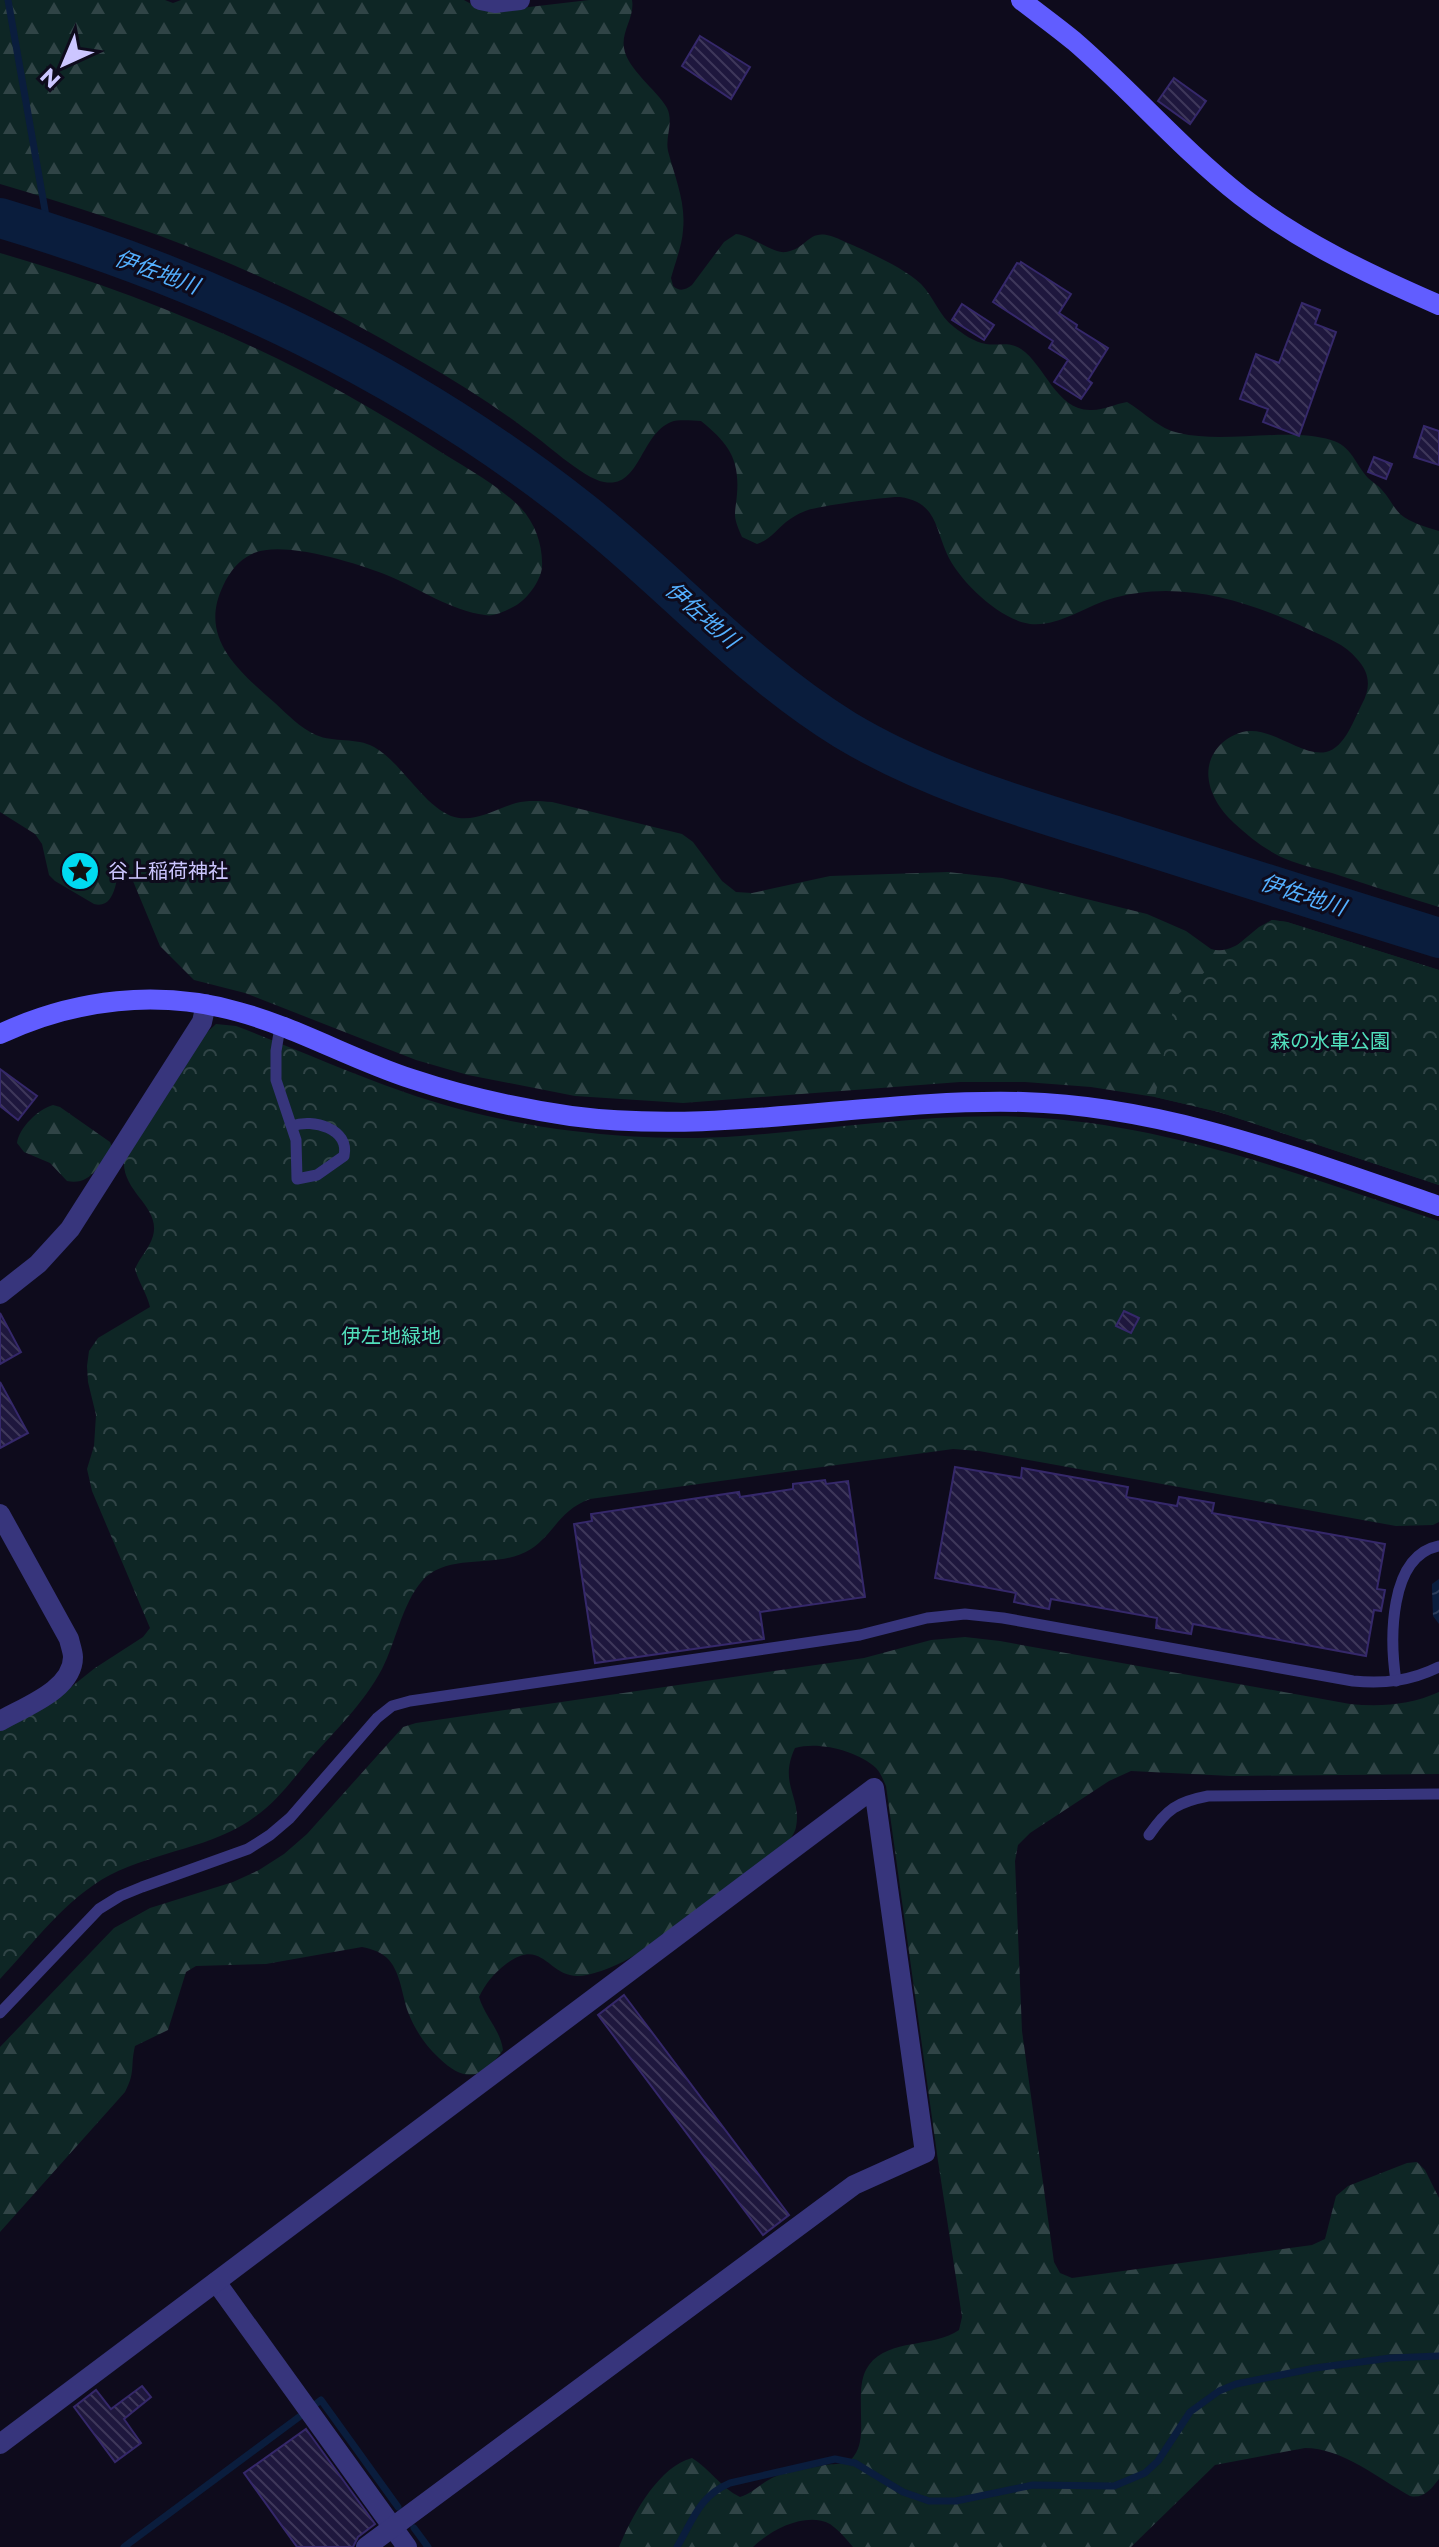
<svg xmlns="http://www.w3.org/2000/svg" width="1439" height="2547" font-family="Montserrat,'Noto Sans JP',sans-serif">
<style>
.forest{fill:url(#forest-firs)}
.park{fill:url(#park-crowns)}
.water{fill:url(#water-waves)}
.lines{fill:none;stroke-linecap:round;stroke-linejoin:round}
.stream{stroke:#0a1d3d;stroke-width:7}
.river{stroke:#0a1d3d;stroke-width:40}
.building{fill:url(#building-back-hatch);stroke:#35286a;stroke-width:2}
.lane{stroke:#37357c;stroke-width:11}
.street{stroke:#37357c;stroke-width:20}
.secondary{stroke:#615dff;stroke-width:20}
.labels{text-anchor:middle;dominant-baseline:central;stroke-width:6;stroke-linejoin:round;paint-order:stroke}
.poi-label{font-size:20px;fill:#ccc6ff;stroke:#0e0b1c;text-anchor:start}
.park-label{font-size:20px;fill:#51e0bc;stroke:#0e0b1c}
.water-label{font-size:22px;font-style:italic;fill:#54b0ff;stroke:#0e0b1c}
</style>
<defs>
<pattern id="forest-firs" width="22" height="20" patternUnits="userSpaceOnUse" patternTransform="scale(2)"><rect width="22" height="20" fill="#0e2625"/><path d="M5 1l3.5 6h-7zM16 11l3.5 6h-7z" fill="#304446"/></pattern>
<pattern id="park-crowns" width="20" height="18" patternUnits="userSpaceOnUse" patternTransform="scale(2)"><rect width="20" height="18" fill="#0e2625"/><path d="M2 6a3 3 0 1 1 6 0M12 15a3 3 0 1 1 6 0" fill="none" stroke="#304446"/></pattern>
<pattern id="water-waves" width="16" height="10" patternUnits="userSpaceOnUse" patternTransform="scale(2)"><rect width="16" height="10" fill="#0a1d3d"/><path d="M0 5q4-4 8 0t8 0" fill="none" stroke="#2c3c5a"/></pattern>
<pattern id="building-back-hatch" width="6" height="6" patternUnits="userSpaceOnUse" patternTransform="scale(2)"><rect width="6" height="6" fill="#1e173d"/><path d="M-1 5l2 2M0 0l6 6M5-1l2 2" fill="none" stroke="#3e375a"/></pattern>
</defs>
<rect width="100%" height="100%" fill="#0e0b1c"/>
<!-- forest -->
<g class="forest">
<path d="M0,0H165L173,3L181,0H464L480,9L495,11L589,0H632C635,17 621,31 624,48C627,69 657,90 667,108C674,123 665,136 668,151C675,178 686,202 683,230C682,246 675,263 671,278L673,286C680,292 685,290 692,285L724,242L736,234C753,236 773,254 786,252C811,248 807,224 841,240C864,250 903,267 921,284C934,297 939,316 954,327C963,334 974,342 986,344C999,346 1008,341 1021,349C1045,365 1057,412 1092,410C1104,410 1115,404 1127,402C1144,412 1159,429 1179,433C1225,444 1287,427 1331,440C1352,446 1355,464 1368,478C1372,482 1378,485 1382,490C1389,497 1393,507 1400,514C1411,523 1426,527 1439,531V907C1403,896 1368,885 1332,873C1315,868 1295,864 1279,856C1262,847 1248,836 1234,823C1211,802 1196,768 1222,743C1229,737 1240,731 1250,731C1275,730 1304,757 1326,752C1345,748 1354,719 1362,704C1371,687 1370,673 1357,659C1345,644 1327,638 1310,630C1246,600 1177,578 1107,600C1083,608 1057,627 1030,624C1000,620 959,581 947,554C935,527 936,502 900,497C890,496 819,506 808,510C801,512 791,518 786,522C775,531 771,539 757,544L742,537C732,514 735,517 737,494C740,458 727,442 701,421C693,421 679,419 671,422C640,435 640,489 604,482C582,478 544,441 524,428C492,404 457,382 422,362C372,333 321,304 267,280C181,240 91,211 0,184Z"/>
<path d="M0,253C153,297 300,360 433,447C461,465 495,483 519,506C535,522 543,545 542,567C541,581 526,601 513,607C505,611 494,617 485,615C452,611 420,589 389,576C359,564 282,539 252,554C238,561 230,571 223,586C198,638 239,671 275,703C287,714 300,728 316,735C334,743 356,737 374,747C402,763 422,804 451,816C473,824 495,809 516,803C528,800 539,801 552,802L682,834L693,842L722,881L736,892L752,893L830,876L948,872L1002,878L1147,914L1186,931L1211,949C1235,956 1252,931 1272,920L1287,922L1439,970V1185L1219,1112L1155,1097L1091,1087L1025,1082H960L683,1103L575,1096L468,1075L416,1060L245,993L194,980L160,946L123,857L120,859C117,874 117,910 94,904L55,881L49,875L42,844L35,834L0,812Z"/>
<path d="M53,1105L60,1107L110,1142L112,1147C99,1165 91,1186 67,1181L50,1163L24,1152L17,1143C19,1128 38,1109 53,1105Z"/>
<path d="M965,1637L1000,1641L1350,1704C1381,1707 1410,1705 1439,1692V1774L1231,1776L1131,1771L1109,1781L1030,1833L1018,1845L1015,1861L1022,2031L1054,2262L1060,2273L1072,2278L1312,2245L1325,2239L1336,2196L1348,2186L1407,2163L1417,2162L1425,2170L1439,2198V2479C1431,2489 1424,2499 1410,2496C1378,2478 1342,2448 1305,2448L1215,2465L1131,2547H853C846,2539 839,2530 830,2524C806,2511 770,2530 753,2547H619C632,2516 658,2467 692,2458C710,2469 721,2488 740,2497C753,2493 760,2484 772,2478C786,2471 805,2469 820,2466C831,2463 847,2466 854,2456C863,2444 861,2427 861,2414C861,2398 859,2378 869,2365C889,2338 934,2348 959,2330L962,2317L938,2161L886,1786C883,1780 881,1773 876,1768C858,1751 819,1741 795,1748C778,1784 802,1797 796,1827C795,1833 790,1839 786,1844C755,1867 723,1890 692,1914C660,1938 628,1966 587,1975C548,1984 546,1934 506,1964C494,1973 485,1984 479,1997C485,2017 500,2029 503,2050C482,2080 465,2083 439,2058C425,2045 415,2030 408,2012C402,1996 401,1974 389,1960C382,1952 372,1949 362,1947L266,1964L196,1966L186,1972L168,2030L135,2046C130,2067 136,2071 125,2092L0,2232V2047L114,1928L150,1908L233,1882L259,1870L284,1854L307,1834L403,1727L416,1723L864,1658L931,1640Z"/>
</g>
<!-- park -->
<g class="park">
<path d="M1272,920L1287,922L1439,970V1185L1219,1112L1155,1097L1176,996L1259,927Z"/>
<path d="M216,1024L236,1026C292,1047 347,1072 404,1092C458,1111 516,1124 573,1131C628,1138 685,1140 740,1136C835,1129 930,1113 1025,1117C1170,1124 1303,1176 1439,1221V1522L1433,1525L1396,1526L979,1451L953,1449L590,1499C559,1510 555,1533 531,1549C499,1570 448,1551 422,1581C402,1604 396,1642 382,1669C364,1703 335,1731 310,1759C293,1779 277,1801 256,1816C214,1848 156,1851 110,1875C66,1898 33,1944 0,1979V1731L61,1695L95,1668L143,1637L150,1628L92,1491L87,1469L94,1446L96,1415L88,1382L87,1366L89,1351L98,1338L150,1307C147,1294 139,1283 135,1269C140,1257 149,1249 153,1236C161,1207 122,1192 124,1161L203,1036Z"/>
</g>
<!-- water -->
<path class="water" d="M1439,1579V1624L1433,1616L1432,1588V1584Z"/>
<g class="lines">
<!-- stream -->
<g class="stream">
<path d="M8,0L49,233"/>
<path d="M317,2403L321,2400L398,2507"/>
<path d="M414,2528L428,2547"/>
<path d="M124,2547L299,2417"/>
<path d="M677,2547C693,2520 699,2496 730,2483L835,2459L855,2463L903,2492L929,2501H956L1033,2485L1114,2486L1145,2473L1158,2461L1190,2412L1219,2391L1236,2384L1315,2368L1390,2358L1439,2356"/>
</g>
<!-- river -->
<path class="river" d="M0,218C212,281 407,373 581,511C671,582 747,670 845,730C930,781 1025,808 1119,837C1226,871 1332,905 1439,938"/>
</g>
<!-- building -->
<g class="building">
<path d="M700,36L750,67L731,99L682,66Z"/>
<path d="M1174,78L1206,101L1190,124L1158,101Z"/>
<path d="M1021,262L1071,294L1059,313L1077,325L1076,328L1108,348L1088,380L1092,383L1081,399L1054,382L1068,360L1049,348L1053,341L993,302L1017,263L1020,264Z"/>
<path d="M1302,303L1320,310L1315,324L1336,332L1299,436L1263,422L1268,409L1240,399L1256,354L1279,363Z"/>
<path d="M962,304L994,325L984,340L952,320Z"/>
<path d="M1424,426L1439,431V465L1414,457Z"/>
<path d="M1374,457L1392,464L1386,479L1368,472Z"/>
<path d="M0,1069L37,1096L18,1120L0,1106Z"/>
<path d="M1124,1311L1139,1318L1131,1333L1116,1326Z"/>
<path d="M0,1313L21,1352L0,1364Z"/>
<path d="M0,1382L28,1433L0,1448Z"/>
<path d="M955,1467L1021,1478L1022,1468L1128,1487L1126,1497L1177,1506L1179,1497L1214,1503L1212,1513L1385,1544L1377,1589L1385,1590L1381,1611L1374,1610L1366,1656L1193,1624L1191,1634L1156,1628L1157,1618L1051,1599L1049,1609L1014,1602L1016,1593L935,1578Z"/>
<path d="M825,1480L826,1484L848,1481L865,1597L760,1612L764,1639L595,1663L574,1524L592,1521L591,1514L739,1492L740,1497L793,1489V1484Z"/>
<path d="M624,1995L789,2215L763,2235L598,2015Z"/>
<path d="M142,2386L151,2397L124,2419L141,2443L115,2462L74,2407L96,2390L111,2409Z"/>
<path d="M306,2429L375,2524L358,2537L353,2547H297L244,2473Z"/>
</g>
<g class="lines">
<!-- lane -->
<g class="lane">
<path d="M280,1027L276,1051V1080L296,1140L297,1179L317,1175L344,1156C350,1129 313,1118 292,1126"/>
<path d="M1396,1681C1390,1641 1388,1556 1439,1546"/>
<path d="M1149,1835C1167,1809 1177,1802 1208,1796L1439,1794"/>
<path d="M0,2013L99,1909L120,1896L142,1887L248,1849L270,1835L290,1818L377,1718L392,1706L410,1701L860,1635L927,1618L965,1614L1003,1618L1353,1681C1384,1684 1411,1681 1439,1667"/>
</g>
<!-- street -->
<g class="street">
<path d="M480,0L495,3L520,0"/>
<path d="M0,1294L38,1264L70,1229L202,1022L206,1004"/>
<path d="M0,1514L69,1639C70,1644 73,1652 73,1657C73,1690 24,1707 0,1721"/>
<path d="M216,2282L407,2547"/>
<path d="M0,2444L874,1788L925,2153L854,2185L366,2547"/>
</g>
<!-- secondary -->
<g class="secondary">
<path d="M1021,0C1039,14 1057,27 1074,41C1132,91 1181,149 1241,196C1300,242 1370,275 1439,305"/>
<path d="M0,1034C75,999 158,989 239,1012C298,1028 353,1060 412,1079C463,1096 517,1108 571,1116C722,1136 871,1098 1023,1102C1168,1106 1303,1160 1439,1206"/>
</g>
</g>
<!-- icons -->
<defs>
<g id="sight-disc" transform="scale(2)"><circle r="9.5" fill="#00daf1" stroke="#0e0b1c"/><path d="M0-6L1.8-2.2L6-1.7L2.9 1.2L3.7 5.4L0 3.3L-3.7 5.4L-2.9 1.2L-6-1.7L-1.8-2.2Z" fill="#111"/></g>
</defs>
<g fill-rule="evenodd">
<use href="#sight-disc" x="80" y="871"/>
</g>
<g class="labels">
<!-- poi labels -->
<g class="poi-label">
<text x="108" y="871">谷上稲荷神社</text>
</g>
<!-- park labels -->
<g class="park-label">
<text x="1330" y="1041">森の水車公園</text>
<text x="391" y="1336">伊左地緑地</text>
</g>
<!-- water labels -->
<g class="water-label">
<text transform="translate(157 272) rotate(20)">伊佐地川</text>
<text transform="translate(702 615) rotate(41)">伊佐地川</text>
<text transform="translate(1303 895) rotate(18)">伊佐地川</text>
</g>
</g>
<!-- north arrow -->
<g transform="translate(64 64) rotate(224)" stroke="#0e0b1c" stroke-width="6" paint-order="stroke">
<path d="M0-6L14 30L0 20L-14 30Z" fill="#ccc6ff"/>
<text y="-12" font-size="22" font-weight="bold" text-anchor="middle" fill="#ccc6ff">N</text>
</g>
</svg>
